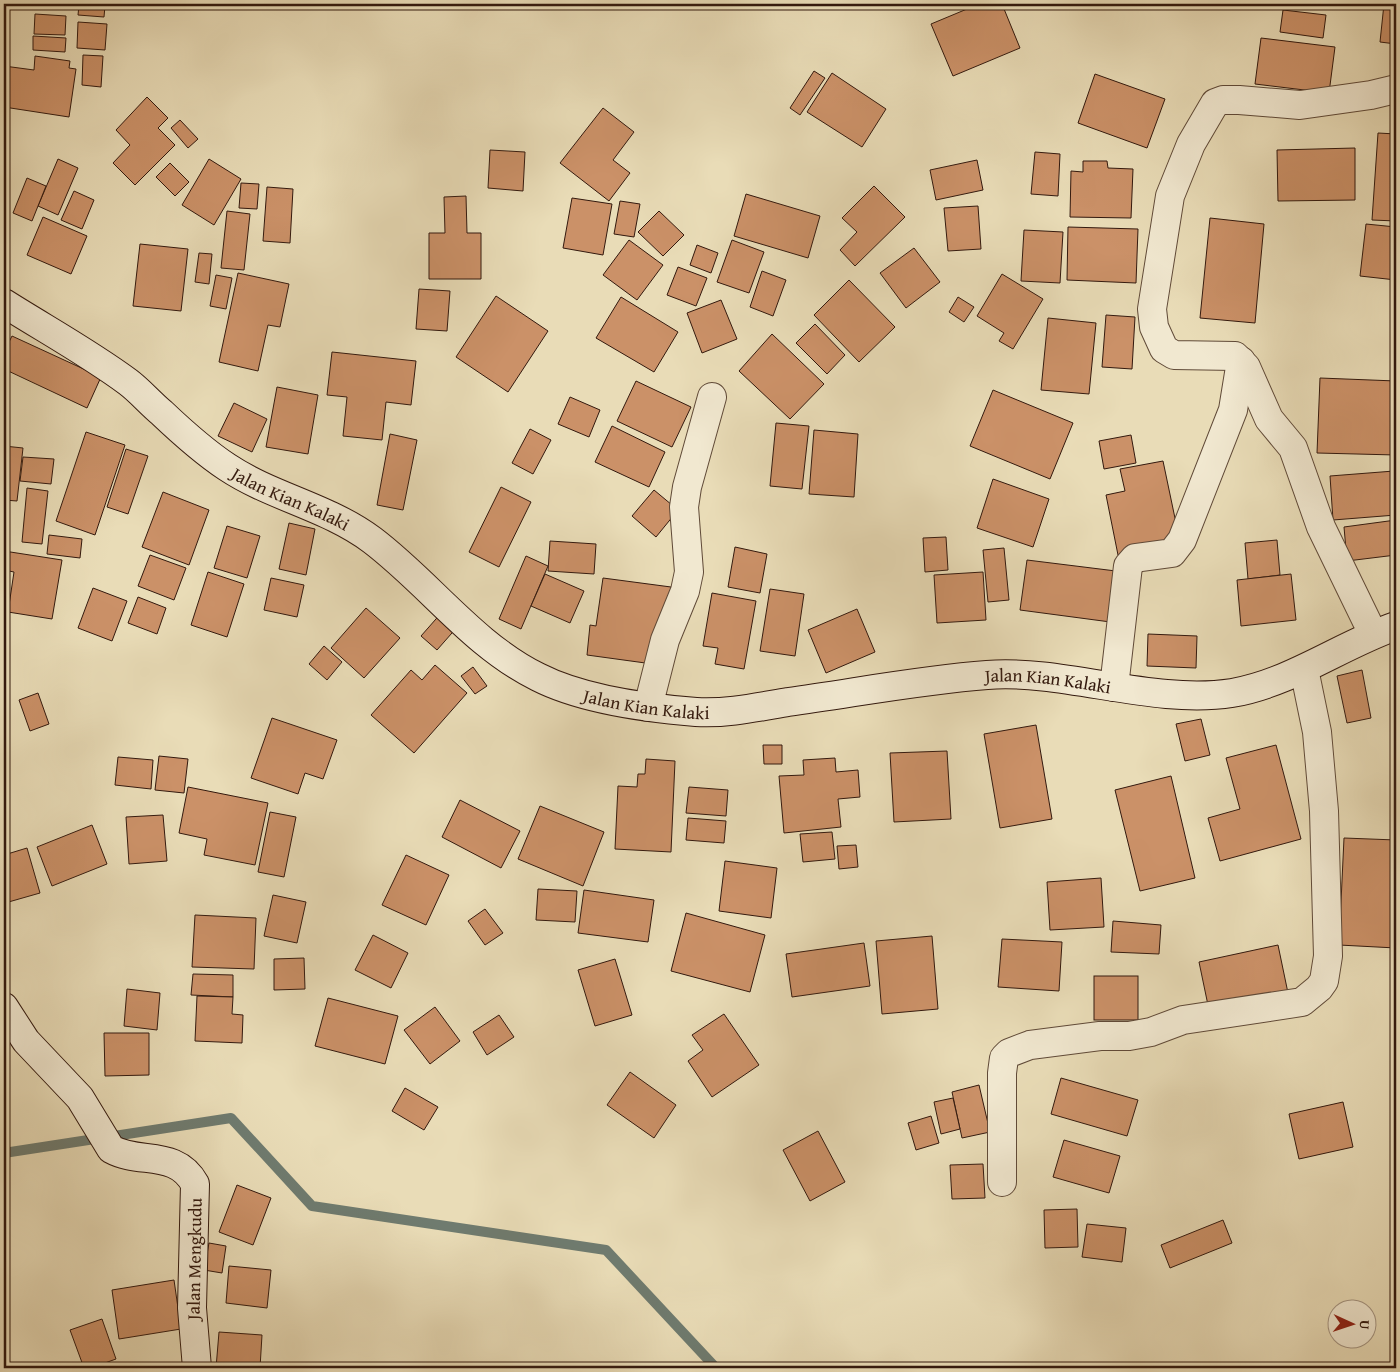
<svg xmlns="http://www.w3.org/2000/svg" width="1400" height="1372" font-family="'Gentium Book Plus',serif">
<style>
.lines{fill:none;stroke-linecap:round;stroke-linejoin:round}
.stream{stroke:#6f7b6f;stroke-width:10}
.building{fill:#cb9168;stroke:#33190e}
.street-casing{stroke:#604a38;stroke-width:30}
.secondary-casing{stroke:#33190e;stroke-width:30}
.street{stroke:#f1e8d0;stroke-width:28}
.secondary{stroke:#f1e8d0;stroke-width:28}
.labels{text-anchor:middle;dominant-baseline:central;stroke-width:4;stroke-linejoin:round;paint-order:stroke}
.street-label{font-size:18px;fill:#33190e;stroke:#f1e8d0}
</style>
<rect width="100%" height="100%" fill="#e9dcb7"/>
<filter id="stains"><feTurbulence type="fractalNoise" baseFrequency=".004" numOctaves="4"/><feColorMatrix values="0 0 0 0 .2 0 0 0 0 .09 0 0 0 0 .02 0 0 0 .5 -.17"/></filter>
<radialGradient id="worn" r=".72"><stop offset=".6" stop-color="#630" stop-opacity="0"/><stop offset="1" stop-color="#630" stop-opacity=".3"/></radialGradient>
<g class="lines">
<!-- stream -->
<path class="stream" d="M4,1153L231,1118L312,1206L606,1250L716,1368"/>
</g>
<!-- building -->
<g class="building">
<path d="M979,4H1002L1020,48L953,76L931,24Z"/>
<path d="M1384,4H1396V44L1380,42Z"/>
<path d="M79,5L105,6L104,17L78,15Z"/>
<path d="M1283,10L1326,15L1323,38L1280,32Z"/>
<path d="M35,14L66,16L65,35L34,34Z"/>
<path d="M78,22L107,24L105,50L77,48Z"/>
<path d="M33,36L66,38L65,52L33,50Z"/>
<path d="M1261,38L1335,47L1329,93L1255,84Z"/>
<path d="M83,55L103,56L101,87L82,85Z"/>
<path d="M35,56L70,61L69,68L76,69L69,117L4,107V66L34,70Z"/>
<path d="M814,71L825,78L800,115L790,108Z"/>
<path d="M832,73L886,109L862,147L807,112Z"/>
<path d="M1095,74L1165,99L1147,148L1078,123Z"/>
<path d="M147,97L168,118L158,128L175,145L135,185L113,163L130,145L116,130Z"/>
<path d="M603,108L634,132L613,160L630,173L609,201L560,163Z"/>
<path d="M180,120L198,139L188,148L171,128Z"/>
<path d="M1378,133L1396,134V221L1372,220Z"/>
<path d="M1355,148V200L1278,201L1277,150Z"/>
<path d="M490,150L525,152L523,191L488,188Z"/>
<path d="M1035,152L1060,154L1058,196L1031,194Z"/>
<path d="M58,159L78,168L58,215L38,206Z"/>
<path d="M209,159L241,179L214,225L182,205Z"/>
<path d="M977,160L983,190L936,200L930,170Z"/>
<path d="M1083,161H1107L1108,168L1133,169L1131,218L1070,217L1071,171L1083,172Z"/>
<path d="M170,163L189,182L175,196L156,177Z"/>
<path d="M27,178L46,186L32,221L13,213Z"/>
<path d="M241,183L259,184L257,209L239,208Z"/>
<path d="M874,186L905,217L855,266L840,250L857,232L842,218Z"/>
<path d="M267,187L293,189L290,243L263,241Z"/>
<path d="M74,191L94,200L82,229L61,220Z"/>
<path d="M746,194L820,216L808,258L734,236Z"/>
<path d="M466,196L467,233H481V279H429V233H445L444,197Z"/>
<path d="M572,198L612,204L603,255L563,248Z"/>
<path d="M620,201L640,204L634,237L614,234Z"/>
<path d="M978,206L981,249L948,251L944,208Z"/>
<path d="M227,211L250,214L244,270L221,268Z"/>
<path d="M659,211L684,235L663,256L638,232Z"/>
<path d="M43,217L87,236L71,274L27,255Z"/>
<path d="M1210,218L1264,224L1255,323L1200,318Z"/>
<path d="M1366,224L1396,227V280L1360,276Z"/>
<path d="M1068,227L1138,229L1136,283L1067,280Z"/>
<path d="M1024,230L1063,232L1060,283L1021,281Z"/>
<path d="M629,240L663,265L637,300L603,275Z"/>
<path d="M732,240L764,252L749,293L717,282Z"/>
<path d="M140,244L188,249L181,311L133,306Z"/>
<path d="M697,245L718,253L711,273L690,265Z"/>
<path d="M914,248L940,282L906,308L880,273Z"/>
<path d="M199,253L212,254L209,284L195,282Z"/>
<path d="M678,267L707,278L696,306L667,295Z"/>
<path d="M762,271L786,280L773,316L750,307Z"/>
<path d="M238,273L289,284L280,327L268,325L258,371L219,362Z"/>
<path d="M1002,274L1043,299L1013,349L999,341L1004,333L977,316Z"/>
<path d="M216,275L232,278L226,309L210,306Z"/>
<path d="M849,280L895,327L859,362L814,315Z"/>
<path d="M419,289L450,291L447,331L416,329Z"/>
<path d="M496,296L548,331L508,392L456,357Z"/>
<path d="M621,297L678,332L654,372L596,338Z"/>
<path d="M958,297L974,307L964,322L949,312Z"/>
<path d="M721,300L737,339L702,353L687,313Z"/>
<path d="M1106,315L1135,317L1132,369L1102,367Z"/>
<path d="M1048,318L1096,323L1089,394L1041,390Z"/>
<path d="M815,324L845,355L827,374L796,343Z"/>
<path d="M772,334L824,384L790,419L739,371Z"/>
<path d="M12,336L101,377L87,408L4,369V352Z"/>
<path d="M332,352L416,361L411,405L386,402L382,440L343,436L347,397L327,395Z"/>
<path d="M1320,378L1396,381V455L1317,453Z"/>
<path d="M636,381L691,407L672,447L617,421Z"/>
<path d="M277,387L318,395L308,454L266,447Z"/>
<path d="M993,390L1073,423L1050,479L970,446Z"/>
<path d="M570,397L600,410L589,437L558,424Z"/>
<path d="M234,403L267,419L252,452L218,436Z"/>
<path d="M4,414H7L8,441H4Z"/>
<path d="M776,423L809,426L802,489L770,486Z"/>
<path d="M612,426L665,452L649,487L595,462Z"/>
<path d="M530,429L551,440L533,474L512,463Z"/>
<path d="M814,430L858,434L854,497L809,494Z"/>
<path d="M86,432L125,445L95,535L56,521Z"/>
<path d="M390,434L417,440L403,510L377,505Z"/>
<path d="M1131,435L1136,463L1104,469L1099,441Z"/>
<path d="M4,446L23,448L17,501L4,500Z"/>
<path d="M126,449L148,456L128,514L107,507Z"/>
<path d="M23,457L54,459L51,484L20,481Z"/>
<path d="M1163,461L1180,542L1118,555L1106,495L1125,491L1120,469Z"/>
<path d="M1394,471L1396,515L1333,520L1330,476Z"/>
<path d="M993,479L1049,499L1033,547L977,528Z"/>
<path d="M501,487L531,502L499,567L469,552Z"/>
<path d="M27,488L48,491L42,544L22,542Z"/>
<path d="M654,490L678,510L656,537L632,516Z"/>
<path d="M163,492L209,510L189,565L142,547Z"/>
<path d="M1396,520V555L1347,561L1344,527Z"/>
<path d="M289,523L315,529L306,575L279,569Z"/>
<path d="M227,526L260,536L247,578L214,568Z"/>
<path d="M49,535L82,539L80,558L47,554Z"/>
<path d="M946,537L948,570L925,572L923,538Z"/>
<path d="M1277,540L1280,575L1248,579L1245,543Z"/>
<path d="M550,541L596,544L594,574L548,571Z"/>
<path d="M735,547L767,554L760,593L728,587Z"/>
<path d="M1004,548L1009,600L988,602L983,550Z"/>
<path d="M4,551L62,560L52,619L8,612L14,572L4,570Z"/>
<path d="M150,555L186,568L174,600L138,586Z"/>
<path d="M526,556L548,566L521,629L499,619Z"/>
<path d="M1027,560L1124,572L1118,623L1020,610Z"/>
<path d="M208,572L244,584L227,637L191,625Z"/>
<path d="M983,572L986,620L937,623L934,575Z"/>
<path d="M545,574L584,591L570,623L531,606Z"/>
<path d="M1291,574L1296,620L1241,626L1237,580Z"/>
<path d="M271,578L304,585L297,617L264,610Z"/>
<path d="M603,578L671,587L660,665L587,655L590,625L596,626Z"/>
<path d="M93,588L127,601L112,641L78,628Z"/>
<path d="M770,589L804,594L795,656L760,651Z"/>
<path d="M712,593L756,601L744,669L715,664L718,648L703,646Z"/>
<path d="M138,597L166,608L157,634L128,623Z"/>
<path d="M366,608L400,638L364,678L331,648Z"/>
<path d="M857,609L875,652L826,673L808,630Z"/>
<path d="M443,611L459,625L437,650L421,636Z"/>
<path d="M1148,634L1197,636L1196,668L1147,666Z"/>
<path d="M324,646L342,662L327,680L309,664Z"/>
<path d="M435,665L467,693L414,753L371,715L411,670L422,680Z"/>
<path d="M473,667L487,686L475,694L461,676Z"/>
<path d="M1362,670L1371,718L1347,723L1337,676Z"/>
<path d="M38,693L49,724L30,731L19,700Z"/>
<path d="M272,718L337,740L323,779L305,773L298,794L251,778Z"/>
<path d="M1201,719L1210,755L1185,761L1176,724Z"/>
<path d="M1036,725L1052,819L1000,828L984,734Z"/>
<path d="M763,745H782V764H764Z"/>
<path d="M1276,745L1301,839L1220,861L1208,818L1240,809L1226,758Z"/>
<path d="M947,751L951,819L894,822L890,753Z"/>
<path d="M4,756L8,771L4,772Z"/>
<path d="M159,756L188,759L184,793L155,790Z"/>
<path d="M118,757L153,760L151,789L115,785Z"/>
<path d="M835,758L836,772L858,770L860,797L838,799L841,827L784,833L779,776L804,775L803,760Z"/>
<path d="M646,759L675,761L671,852L615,849L618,786L637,787L638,774H645Z"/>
<path d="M1171,776L1195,878L1140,891L1115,790Z"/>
<path d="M188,787L268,803L255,865L204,855L207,839L179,833Z"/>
<path d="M689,787L728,790L726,816L686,813Z"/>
<path d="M460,800L520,831L501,868L442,837Z"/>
<path d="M540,806L604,832L583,886L518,859Z"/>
<path d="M270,812L296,817L284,877L258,872Z"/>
<path d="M163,815L167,861L129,864L126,817Z"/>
<path d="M688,818L726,821L724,843L686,840Z"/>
<path d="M4,822L9,833L4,836Z"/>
<path d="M92,825L107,864L52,886L37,847Z"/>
<path d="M832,832L835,859L803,862L800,834Z"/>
<path d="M1344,838L1396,840V948L1339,945Z"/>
<path d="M856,845L858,867L839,869L837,846Z"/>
<path d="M27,848L40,893L5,903L4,855Z"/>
<path d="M406,855L449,875L426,925L382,905Z"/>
<path d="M725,861L777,868L771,918L719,911Z"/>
<path d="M1101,878L1104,927L1050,930L1047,882Z"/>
<path d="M538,889L577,891L575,922L536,920Z"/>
<path d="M584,890L654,900L648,942L578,933Z"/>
<path d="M273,895L306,902L297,943L264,936Z"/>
<path d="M485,909L503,933L485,945L468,921Z"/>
<path d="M686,913L765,935L750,992L671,971Z"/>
<path d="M195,915L256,918L254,969L192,967Z"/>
<path d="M1113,921L1161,925L1159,954L1111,952Z"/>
<path d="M373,935L408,953L391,988L355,970Z"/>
<path d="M932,936L938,1009L882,1014L876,941Z"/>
<path d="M1002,939L1062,942L1059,991L998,987Z"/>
<path d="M864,943L870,986L792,997L786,954Z"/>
<path d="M1278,945L1288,993L1209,1010L1199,962Z"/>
<path d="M304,958L305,989L274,990V959Z"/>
<path d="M615,959L632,1015L595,1026L578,970Z"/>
<path d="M193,974L233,975V997L191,995Z"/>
<rect x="1094" y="976" width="44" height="44"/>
<path d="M127,989L160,993L157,1030L124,1026Z"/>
<path d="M197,996L233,997L232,1014L243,1015L242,1043L195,1041Z"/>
<path d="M328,998L398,1016L385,1064L315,1046Z"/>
<path d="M435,1007L460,1041L430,1064L404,1030Z"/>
<path d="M724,1014L759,1065L712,1097L688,1061L703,1050L692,1035Z"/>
<path d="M499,1015L514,1037L487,1055L473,1032Z"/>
<path d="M104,1033H149V1075L105,1076Z"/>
<path d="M630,1072L676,1105L654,1138L607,1105Z"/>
<path d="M1061,1078L1138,1100L1127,1136L1051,1114Z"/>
<path d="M979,1085L990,1132L962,1138L952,1092Z"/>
<path d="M405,1088L438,1107L424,1130L392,1111Z"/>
<path d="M953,1098L960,1129L941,1134L934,1102Z"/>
<path d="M1343,1102L1353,1147L1299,1159L1289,1114Z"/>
<path d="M931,1116L939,1143L916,1150L908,1123Z"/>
<path d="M818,1131L845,1182L810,1201L783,1150Z"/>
<path d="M1064,1140L1120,1156L1109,1193L1053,1177Z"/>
<path d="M983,1164L985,1198L952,1199L950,1165Z"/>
<path d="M237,1185L271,1198L253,1245L219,1232Z"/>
<path d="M1077,1209L1078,1247L1045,1248L1044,1210Z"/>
<path d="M1223,1220L1232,1243L1170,1268L1161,1245Z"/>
<path d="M1087,1224L1126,1228L1122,1262L1082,1257Z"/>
<path d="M209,1243L226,1246L222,1273L204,1270Z"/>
<path d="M229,1266L271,1270L267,1308L226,1303Z"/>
<path d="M174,1280L181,1329L119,1339L112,1290Z"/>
<path d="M102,1319L116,1359L91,1368H84L70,1330Z"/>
<path d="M219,1332L262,1335L260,1368H216Z"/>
</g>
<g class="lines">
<!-- street casing -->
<g class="street-casing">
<g id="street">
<path d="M1373,634L1321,527L1293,448L1269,419L1246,367L1235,356L1174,355L1164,349L1154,327L1152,309L1170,196L1191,144L1215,103L1223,100H1239L1300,105L1371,95L1396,89"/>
<path d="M1114,687L1128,566L1135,558L1172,553L1182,540L1233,410L1241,361"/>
<path d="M648,707L665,640L685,591L689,572L684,507L687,487L712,397"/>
<path d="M1002,1182V1073L1004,1058L1009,1053L1030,1045L1100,1036H1129L1151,1032L1183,1020L1302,1002L1319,988L1324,981L1328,956L1324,811L1317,732L1304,669"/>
</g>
</g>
<!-- secondary casing -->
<g class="secondary-casing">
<g id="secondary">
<path id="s1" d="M4,303C45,329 89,353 128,382C140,391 150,403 162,413C182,432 203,451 227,467C272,497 328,507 372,540C429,583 473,645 538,677C583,700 646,708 696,712C726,714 758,707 788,702C854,693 920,680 987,675C1066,669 1152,705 1232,693C1291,683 1341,645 1396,626"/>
<path d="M4,1007L26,1041L80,1098L111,1149C140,1165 176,1149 195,1184L192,1308L197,1368"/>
</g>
</g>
<!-- street -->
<use href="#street" class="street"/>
<!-- secondary -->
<use href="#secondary" class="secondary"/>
</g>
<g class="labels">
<!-- street labels -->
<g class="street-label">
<text stroke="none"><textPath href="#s1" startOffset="349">Jalan Kian Kalaki</textPath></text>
<text stroke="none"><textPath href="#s1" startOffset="1174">Jalan Kian Kalaki</textPath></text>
<text stroke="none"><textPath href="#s1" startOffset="769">Jalan Kian Kalaki</textPath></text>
<text transform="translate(194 1259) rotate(-89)">Jalan Mengkudu</text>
</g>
</g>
<!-- margin -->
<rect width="1400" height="1372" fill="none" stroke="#e9dcb7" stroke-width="20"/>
<rect x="5" y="5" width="1390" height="1362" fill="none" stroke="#33190e" stroke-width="2.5"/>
<rect x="10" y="10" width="1380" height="1352" fill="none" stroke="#33190e"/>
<!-- north arrow -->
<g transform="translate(1352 1324) rotate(93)"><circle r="24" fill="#f1e8d0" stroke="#a59582"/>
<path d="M0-4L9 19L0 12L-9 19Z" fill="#8f2418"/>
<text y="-8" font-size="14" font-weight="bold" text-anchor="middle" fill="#33190e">U</text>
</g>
<rect width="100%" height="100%" filter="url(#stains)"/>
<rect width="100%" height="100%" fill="url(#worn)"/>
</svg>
